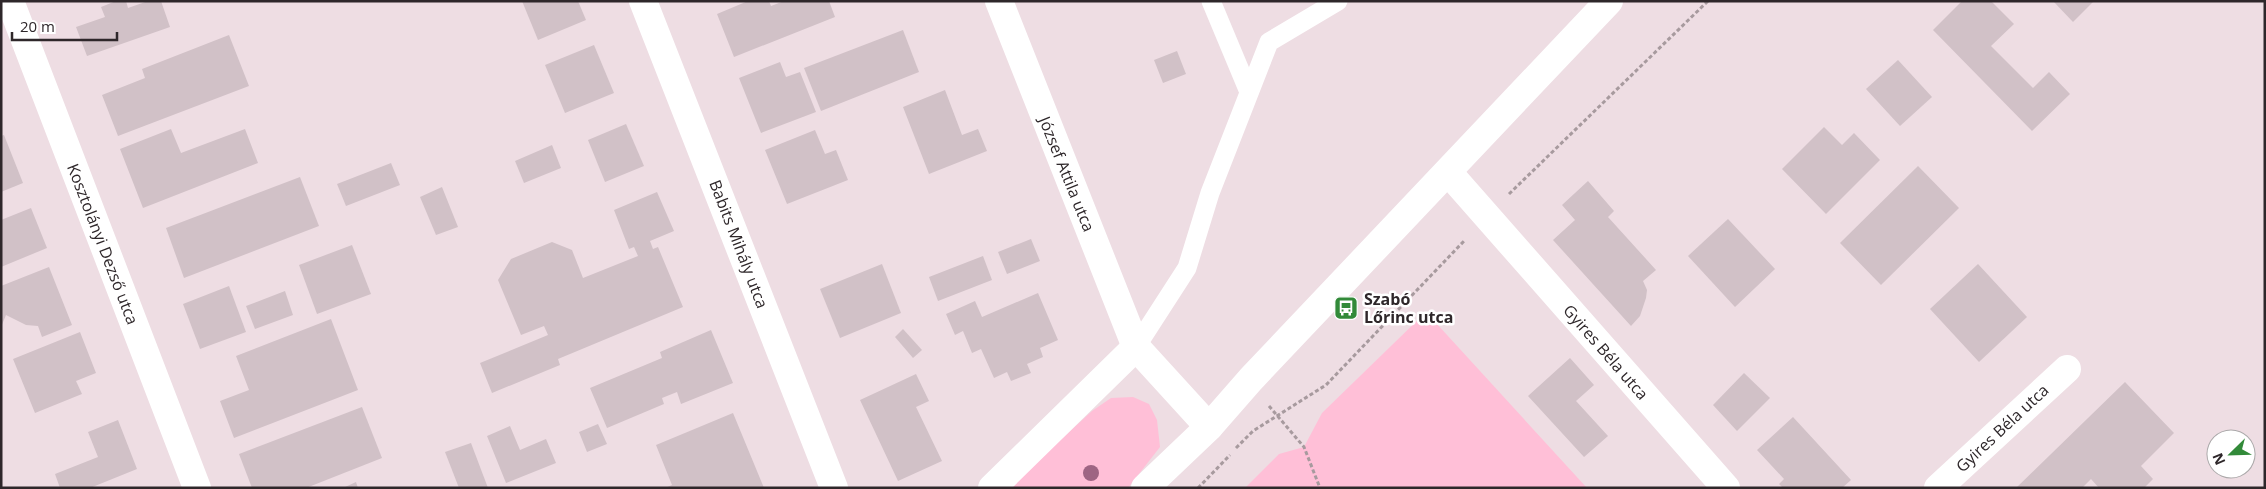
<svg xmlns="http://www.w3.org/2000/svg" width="2266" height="489" font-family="'Open Sans',sans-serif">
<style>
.green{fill:#ffbfd7}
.building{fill:#d1c1c7}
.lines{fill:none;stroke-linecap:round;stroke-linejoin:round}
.path{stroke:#a79a9e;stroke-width:3;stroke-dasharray:4 2.5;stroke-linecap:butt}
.lane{stroke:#fff;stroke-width:19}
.street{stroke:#fff;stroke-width:28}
.tree{fill:#9e6583}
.labels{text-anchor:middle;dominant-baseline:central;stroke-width:5;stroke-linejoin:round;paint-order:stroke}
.street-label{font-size:16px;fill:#2e272a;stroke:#fff}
.poi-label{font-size:16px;font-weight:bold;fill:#2e272a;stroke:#fff;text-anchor:start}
</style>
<rect width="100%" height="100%" fill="#eedde3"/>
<!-- green -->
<g class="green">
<path d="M1426,312L1587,488H1245L1279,454L1304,447L1322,413Z"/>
<path d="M1133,397L1149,404L1157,420L1160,447L1128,488H1008L1092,411L1111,398Z"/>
</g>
<!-- building -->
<g class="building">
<path d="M116,1H126L128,8L148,1H161L170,27L87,56L76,27L105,17L101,7Z"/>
<path d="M522,1H578L586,20L538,40Z"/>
<path d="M748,1H769L771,6L784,1H829L835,17L734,57L717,14Z"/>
<path d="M1962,1H1991L2014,24L1991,46L2033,88L2049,72L2070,94L2032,131L1933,30Z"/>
<path d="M2053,1H2094L2073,22Z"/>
<path d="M903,30L919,72L821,111L804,68Z"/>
<path d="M229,35L249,86L118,136L102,95L145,78L142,69Z"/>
<path d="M594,45L614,93L565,113L545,65Z"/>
<path d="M1177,51L1186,74L1163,83L1154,60Z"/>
<path d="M1898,60L1932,97L1900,126L1866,89Z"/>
<path d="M780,62L786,77L800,72L816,112L761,133L739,78Z"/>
<path d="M945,90L962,135L978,129L987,151L929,174L903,107Z"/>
<path d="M626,124L644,166L605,182L588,140Z"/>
<path d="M1824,127L1842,145L1854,133L1880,160L1826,214L1782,169Z"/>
<path d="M171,129L181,153L245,129L258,163L143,208L120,149Z"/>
<path d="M815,130L825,154L836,150L848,180L787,204L765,150Z"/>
<path d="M4,135L23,183L1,192V136Z"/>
<path d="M552,145L561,168L524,183L515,161Z"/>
<path d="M391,163L400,185L346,206L337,184Z"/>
<path d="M1918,166L1959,208L1881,285L1840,243Z"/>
<path d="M300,177L319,226L184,278L166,228Z"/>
<path d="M1588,181L1614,211L1608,217L1656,270L1643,281L1647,290L1646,298L1640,316L1631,326L1553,240L1575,220L1562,205Z"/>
<path d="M442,187L458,227L436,235L420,197Z"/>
<path d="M657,192L674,231L650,241L653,249L658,247L683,307L558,359L560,365L492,393L480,363L548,335L544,326L521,335L498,280L511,259L552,242L572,250L583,278L638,256L634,247L629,249L614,210Z"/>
<path d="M31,208L47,248L1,267V220Z"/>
<path d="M1728,219L1775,269L1735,307L1688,256Z"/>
<path d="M1031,239L1040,261L1007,274L998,252Z"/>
<path d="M352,245L371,294L317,314L299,265Z"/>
<path d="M983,256L992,280L938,301L929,277Z"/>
<path d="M882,264L901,313L840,338L820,289Z"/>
<path d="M1978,264L2027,317L1979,362L1930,309Z"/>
<path d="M49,267L72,325L42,337L38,326L26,325L6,315L1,327V286Z"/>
<path d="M229,286L246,332L200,349L183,304Z"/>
<path d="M285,291L293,315L255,329L246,306Z"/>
<path d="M1038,293L1058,340L1040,348L1043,357L1027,364L1031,373L1011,381L1007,372L994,378L981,349L972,353L963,331L955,335L946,314L975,301L982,317Z"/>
<path d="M331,319L358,390L234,438L220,401L249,390L236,356Z"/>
<path d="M903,329L922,350L913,358L895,337Z"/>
<path d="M711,330L733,383L681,404L677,392L662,398L664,404L607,428L590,388L662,358L660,352Z"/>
<path d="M80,332L96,373L76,381L82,394L35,413L13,359Z"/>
<path d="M1570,358L1594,385L1576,401L1608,436L1584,457L1528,396Z"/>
<path d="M1744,373L1770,398L1737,431L1713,405Z"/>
<path d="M916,374L929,401L916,407L942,461L898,481L860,400Z"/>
<path d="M2125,382L2174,433L2141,466L2153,479L2144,488H2099L2091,479L2082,488H2016Z"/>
<path d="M362,407L382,458L306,488H252L239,454Z"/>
<path d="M733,413L764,488H665L672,485L656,445Z"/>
<path d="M1793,417L1851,480L1842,488H1783L1779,484L1784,479L1757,450Z"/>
<path d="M118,420L137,469L90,488H60L55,474L98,457L88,432Z"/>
<path d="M598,424L607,444L587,452L579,432Z"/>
<path d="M510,426L520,450L546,439L556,463L506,483L487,436Z"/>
<path d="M471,443L488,488H459L445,452Z"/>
<path d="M356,482L358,488H343Z"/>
</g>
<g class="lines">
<!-- path -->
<g class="path">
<path d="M1509,194L1708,1"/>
<path d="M1269,406L1304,447L1320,488"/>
<path d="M1236,448L1253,431L1326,385L1465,240"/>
<path d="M1198,488L1230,455"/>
</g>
<!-- lane -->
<g class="lane">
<path d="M1211,1L1249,92"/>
<path d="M1136,347L1187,268L1210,193L1269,42L1338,1"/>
</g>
<!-- street -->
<g class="street">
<path d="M10,1L197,488"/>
<path d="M643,1L834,488"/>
<path d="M999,1L1136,347L1209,427"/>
<path d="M1448,172L1726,488"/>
<path d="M992,488L1136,347"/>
<path d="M1145,488L1209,427L1251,379L1609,1"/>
<path d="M1938,488L2067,369"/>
</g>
</g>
<!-- trees -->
<circle class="tree" cx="1091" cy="473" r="8"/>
<!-- icons -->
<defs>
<g id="bus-square" transform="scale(1.25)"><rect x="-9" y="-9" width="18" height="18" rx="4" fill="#328a39" stroke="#fff"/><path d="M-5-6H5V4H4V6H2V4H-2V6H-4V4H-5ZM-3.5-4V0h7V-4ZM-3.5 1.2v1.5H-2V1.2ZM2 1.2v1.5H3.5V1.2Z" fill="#fff"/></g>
</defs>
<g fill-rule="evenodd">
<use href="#bus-square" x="1346" y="308"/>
</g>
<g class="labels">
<!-- street labels -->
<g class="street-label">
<text transform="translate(1067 174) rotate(68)">József Attila utca</text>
<text transform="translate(103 244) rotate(69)">Kosztolányi Dezső utca</text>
<text transform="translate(739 244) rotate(69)">Babits Mihály utca</text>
<text transform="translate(1606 352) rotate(49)">Gyires Béla utca</text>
<text transform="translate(2002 428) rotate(-43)">Gyires Béla utca</text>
</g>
<!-- poi labels -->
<g class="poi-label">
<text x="1364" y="299">Szabó<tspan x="1364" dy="18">Lőrinc utca</tspan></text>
</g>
</g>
<!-- border -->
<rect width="2266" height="489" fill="none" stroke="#2e272a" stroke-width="5"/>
<!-- north arrow -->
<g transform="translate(2231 454) rotate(247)"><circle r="24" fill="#ffffff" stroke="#aba9aa"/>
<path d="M0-4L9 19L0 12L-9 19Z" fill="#328a39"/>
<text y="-8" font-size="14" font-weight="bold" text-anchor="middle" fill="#2e272a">N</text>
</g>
<!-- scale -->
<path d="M12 32v8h105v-8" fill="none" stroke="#2e272a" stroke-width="2.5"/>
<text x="20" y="32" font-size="15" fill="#2e272a" stroke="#ffffff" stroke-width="4" paint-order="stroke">20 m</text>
</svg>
